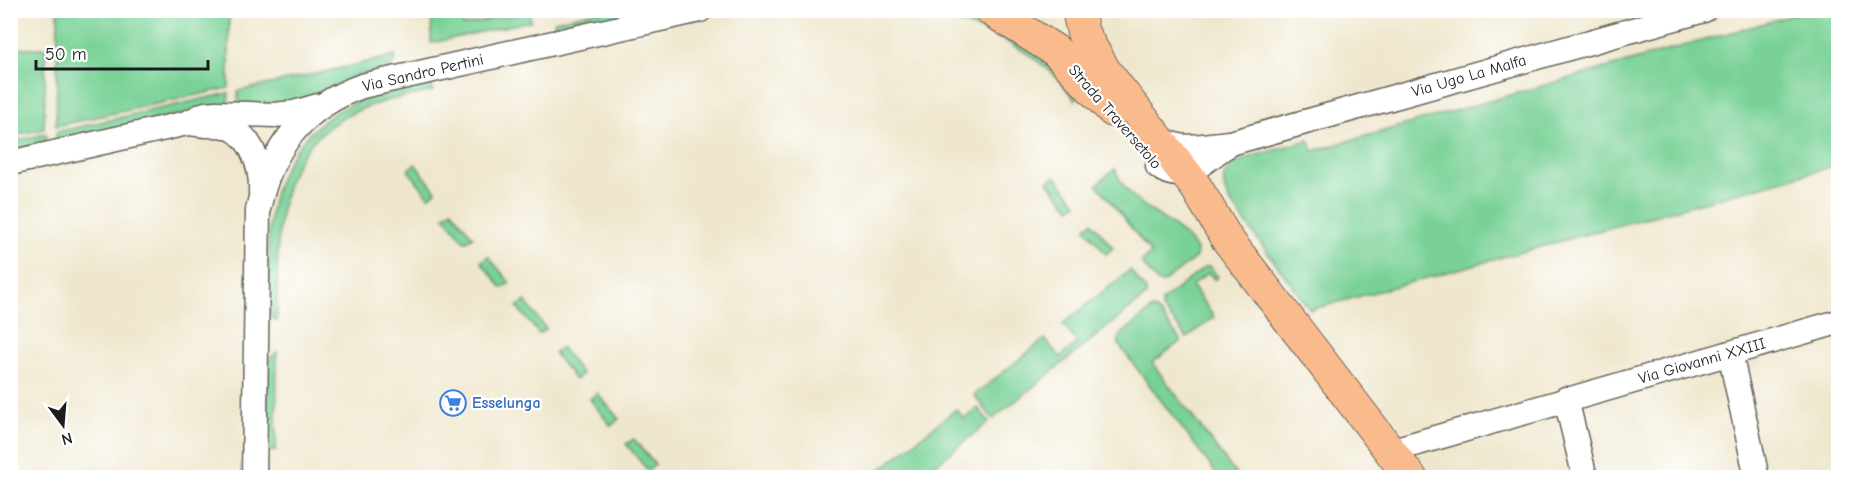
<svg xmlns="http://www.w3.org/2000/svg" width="1849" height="488" font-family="'Comic Neue',sans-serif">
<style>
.green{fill:#79d196;stroke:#4a7659;stroke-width:1.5}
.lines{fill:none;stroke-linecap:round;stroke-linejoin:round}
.minor-casing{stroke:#66635a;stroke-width:27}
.major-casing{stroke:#66635a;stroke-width:34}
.minor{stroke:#fff;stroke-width:24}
.major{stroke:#fabb8c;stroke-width:32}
.labels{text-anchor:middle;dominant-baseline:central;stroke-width:4.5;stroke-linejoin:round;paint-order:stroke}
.street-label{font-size:16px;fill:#1c1c1c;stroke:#fff}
.shop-label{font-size:16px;font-weight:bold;fill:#366cbe;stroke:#fff;text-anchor:start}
</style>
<rect width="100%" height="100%" fill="#fff"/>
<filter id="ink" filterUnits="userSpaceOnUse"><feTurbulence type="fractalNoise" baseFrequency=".0167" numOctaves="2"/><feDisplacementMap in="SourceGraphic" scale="12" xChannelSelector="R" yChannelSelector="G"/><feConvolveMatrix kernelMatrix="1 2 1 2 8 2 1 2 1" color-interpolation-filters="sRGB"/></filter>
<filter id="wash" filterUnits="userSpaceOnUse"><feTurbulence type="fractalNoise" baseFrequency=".008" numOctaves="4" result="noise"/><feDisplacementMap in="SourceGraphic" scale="24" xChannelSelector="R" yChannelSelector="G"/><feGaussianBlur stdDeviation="1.35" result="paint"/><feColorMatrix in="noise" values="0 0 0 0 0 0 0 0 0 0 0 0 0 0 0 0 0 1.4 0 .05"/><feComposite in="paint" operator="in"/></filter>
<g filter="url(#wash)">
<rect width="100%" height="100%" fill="#efe7cd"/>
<!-- green -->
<g class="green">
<path d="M58,11H229V88L56,126Z"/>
<path d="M432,11H462L463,26L524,12V11H529L531,21L431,43Z"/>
<path d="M599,11H643L560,29L555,26L554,21Z"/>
<path d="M907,11H951L997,28L1036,47L1080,96L1075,100C1065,86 1054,73 1040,63C1004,34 952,18 907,11Z"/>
<path d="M1807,11H1838V165L1310,310L1229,200C1211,166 1241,159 1267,152C1281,148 1295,144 1309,140L1313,151Z"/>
<path d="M10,48H46L44,129L11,136Z"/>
<path d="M395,56L396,61L392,66L349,78L314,96L295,103L238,104V91Z"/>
<path d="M431,83L433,91C408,97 381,100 357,111C266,150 279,240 277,321C271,319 269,314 268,307C269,275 266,241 271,210C279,159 315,116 364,99C385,91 409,88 431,83Z"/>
<path d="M229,93L228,104L56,142V132Z"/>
<path d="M46,134V144L11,151L10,142Z"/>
<path d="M415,164L436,191L429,197L408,170Z"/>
<path d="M1115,169C1131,212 1176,216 1197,251L1196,257L1163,283L1157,282L1141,262L1151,253L1097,184Z"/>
<path d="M1055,176L1077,203L1070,208L1048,182Z"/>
<path d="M452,210L473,237L465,242L444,216Z"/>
<path d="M1092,222L1113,248L1106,254L1085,228Z"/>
<path d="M488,256L510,283L502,288L481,262Z"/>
<path d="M1205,267H1210L1218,277L1215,280L1208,273L1192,285L1214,317L1187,338L1162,308V301Z"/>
<path d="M1130,270L1146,290V296L993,419L974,395L1045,339L1060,357L1077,343L1063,324Z"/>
<path d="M525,301L546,329L539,334L517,307Z"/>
<path d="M1152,309L1158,311L1181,341L1152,363L1238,477H1219L1119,345V336Z"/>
<path d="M561,347L582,374L575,380L554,353Z"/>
<path d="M277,352L276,451H266L268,360Z"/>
<path d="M597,393L619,419L611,426L590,399Z"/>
<path d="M978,408L989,422L920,477H871L956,409L964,419Z"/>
<path d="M634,439L655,465L648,471L626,444Z"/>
</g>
</g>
<g filter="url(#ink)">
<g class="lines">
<!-- minor casing -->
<g class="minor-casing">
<g id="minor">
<path d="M1157,135C1177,154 1204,145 1229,143"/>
<path d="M10,163L187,123"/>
<path d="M1158,166C1187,190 1210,151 1234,142L1704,10"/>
<path d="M261,192C262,169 253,137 229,127C221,124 214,125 206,125C199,125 194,123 187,123L205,114L216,113L274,115L294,113L318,106"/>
<path d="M1730,353L1757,478"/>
<path d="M1566,399L1585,478"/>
<path d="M1390,451L1838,322"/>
<path d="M254,478L258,210C270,149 303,107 362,86L700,10"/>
</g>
</g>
<!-- major casing -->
<g class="major-casing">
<g id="major">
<path d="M991,10L1056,51L1113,111"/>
<path d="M1078,10L1083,33L1105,71L1196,187L1227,239L1411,478"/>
</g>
</g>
<!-- minor -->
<use href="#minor" class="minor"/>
<!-- major -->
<use href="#major" class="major"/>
</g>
</g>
<!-- icons -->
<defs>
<g id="supermarket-ring" transform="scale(1.35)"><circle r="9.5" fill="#fff" stroke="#3f7fe0" stroke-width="1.5"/><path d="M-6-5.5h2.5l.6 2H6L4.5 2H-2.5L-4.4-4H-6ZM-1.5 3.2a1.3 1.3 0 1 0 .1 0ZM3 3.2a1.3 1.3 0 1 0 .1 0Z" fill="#3f7fe0"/></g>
</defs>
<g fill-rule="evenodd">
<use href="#supermarket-ring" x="453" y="403"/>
</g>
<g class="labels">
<!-- street labels -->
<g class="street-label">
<text transform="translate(423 73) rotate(-13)">Via Sandro Pertini</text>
<text transform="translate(1469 76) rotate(-16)">Via Ugo La Malfa</text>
<text transform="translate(1115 117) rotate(49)">Strada Traversetolo</text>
<text transform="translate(1702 361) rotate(-16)">Via Giovanni XXIII</text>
</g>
<!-- shop labels -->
<g class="shop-label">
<text x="472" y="403">Esselunga</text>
</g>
</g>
<!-- margin -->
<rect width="1849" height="488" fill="none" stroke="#fff" stroke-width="36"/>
<!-- north arrow -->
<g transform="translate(63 425) rotate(164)" stroke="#ffffff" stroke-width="4.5" paint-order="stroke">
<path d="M0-4.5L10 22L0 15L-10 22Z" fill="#1c1c1c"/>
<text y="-9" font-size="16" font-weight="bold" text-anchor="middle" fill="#1c1c1c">N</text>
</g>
<!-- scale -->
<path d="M36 60v9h172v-9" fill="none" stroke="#1c1c1c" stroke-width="3"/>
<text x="45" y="60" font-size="18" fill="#1c1c1c" stroke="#ffffff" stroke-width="4.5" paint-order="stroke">50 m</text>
</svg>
